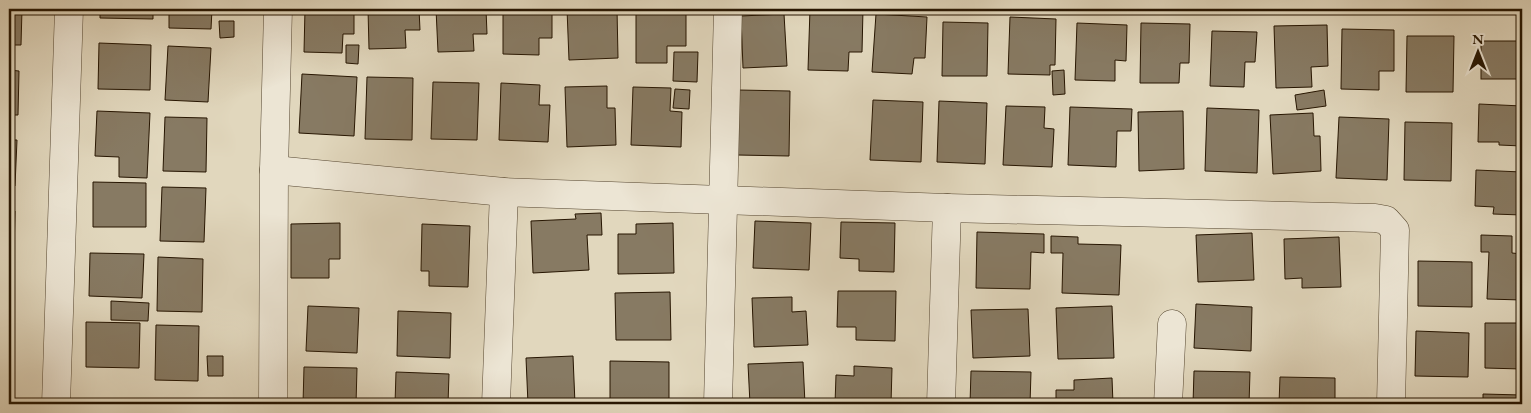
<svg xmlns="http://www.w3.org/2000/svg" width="1531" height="413" font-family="'EB Garamond',serif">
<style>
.building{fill:#877a63;stroke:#261501}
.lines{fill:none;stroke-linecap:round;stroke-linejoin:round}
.minor-casing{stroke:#554630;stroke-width:29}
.minor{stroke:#ece5d4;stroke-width:28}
</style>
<rect width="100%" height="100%" fill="#e1d7bd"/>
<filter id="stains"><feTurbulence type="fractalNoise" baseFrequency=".004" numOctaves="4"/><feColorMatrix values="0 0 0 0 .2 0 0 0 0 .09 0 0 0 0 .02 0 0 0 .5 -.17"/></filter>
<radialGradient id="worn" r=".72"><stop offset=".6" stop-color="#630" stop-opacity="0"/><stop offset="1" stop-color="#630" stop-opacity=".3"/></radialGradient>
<!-- building -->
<g class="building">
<path d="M9,9H22L21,45H9Z"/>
<path d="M100,9H153V19L100,18Z"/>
<path d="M169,9H212L211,29L169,28Z"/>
<path d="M305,9H354V34H343L342,53L304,52Z"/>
<path d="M368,9H419L420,30H405L406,48L369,49Z"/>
<path d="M436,9H486L487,34H473L474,51L438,52Z"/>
<path d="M503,9H552V38H539V55L503,54Z"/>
<path d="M567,9H617L618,58L569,60Z"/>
<path d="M636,9H686V46H667V63H636Z"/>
<path d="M810,9H863L862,52H849L848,71L808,70Z"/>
<path d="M784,14L787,66L743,68L741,16Z"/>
<path d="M876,14L927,17L925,58H914L912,74L872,72Z"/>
<path d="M1010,17L1056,19L1055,65H1050V75L1008,74Z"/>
<path d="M219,21H234V37L220,38Z"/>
<path d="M943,22L988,23L987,76H942Z"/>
<path d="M1077,23L1127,25L1126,61L1115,60V81L1075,80Z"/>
<path d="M1141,23L1190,24L1189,63H1180L1179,83H1140Z"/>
<path d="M1327,25L1328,66L1311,67L1312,87L1276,88L1274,26Z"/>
<path d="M1342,29L1394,30V71H1379V90L1341,89Z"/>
<path d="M1212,31L1257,32L1255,62H1245L1244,87L1210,86Z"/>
<path d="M1407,36H1454L1453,92H1406Z"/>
<rect x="1481" y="41" width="41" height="38"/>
<path d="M99,43L151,45L150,90L98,89Z"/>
<path d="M346,45H359L358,64L346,63Z"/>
<path d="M168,46L211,48L208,102L165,100Z"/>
<path d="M674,52H698L697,82L673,81Z"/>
<path d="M9,70L19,71L18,115H9Z"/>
<path d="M1064,70L1065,94L1053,95L1052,71Z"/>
<path d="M302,74L357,77L354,136L299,133Z"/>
<path d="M367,77L413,78L412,140L365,139Z"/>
<path d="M433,82L479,83L477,140L431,139Z"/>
<path d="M501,83L540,85L539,105H550L548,142L499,140Z"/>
<path d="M607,86V108H615L616,145L567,147L565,87Z"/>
<path d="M633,87L671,88L670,111L682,112L681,147L631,145Z"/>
<path d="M675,89L690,90L689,109L673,108Z"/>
<path d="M738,90L790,91L789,156L737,155Z"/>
<path d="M1324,90L1326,106L1297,110L1295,95Z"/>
<path d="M873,100L923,102L921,162L870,160Z"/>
<path d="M939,101L987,103L985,164L937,162Z"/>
<path d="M1479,104L1522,106V146L1499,145V142H1478Z"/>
<path d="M1006,106L1045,107L1044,128L1054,129L1052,167L1003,165Z"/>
<path d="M1070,107L1132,109L1131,131H1117L1116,167L1068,165Z"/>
<path d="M1207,108L1259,110L1257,173L1205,171Z"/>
<path d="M97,111L150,113L147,178L119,177V157L95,156Z"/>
<path d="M1183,111L1184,169L1139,171L1138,112Z"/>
<path d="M1313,113L1314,136H1320L1321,171L1273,174L1270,115Z"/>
<path d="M165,117L207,118L206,172L163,171Z"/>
<path d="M1339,117L1389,119L1387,180L1336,178Z"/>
<path d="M1405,122L1452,123L1451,181L1404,180Z"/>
<path d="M9,140H17L15,186H9Z"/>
<path d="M1476,170L1522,172V215L1493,214L1494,207L1475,206Z"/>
<path d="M93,182L146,183V227H93Z"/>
<path d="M162,187L206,188L204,242L160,241Z"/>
<path d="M9,211H15L14,254H9Z"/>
<path d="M601,213L602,235H587L589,270L533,273L531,221L576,219L575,214Z"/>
<path d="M755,221L811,223L809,270L753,268Z"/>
<path d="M841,222L895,223L894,272L859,271V259L840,258Z"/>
<path d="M340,223V259H329V278H291V224Z"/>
<path d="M673,223L674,273L618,274V234H636V224Z"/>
<path d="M422,224L470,226L468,287L429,286V271H421Z"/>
<path d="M977,232L1044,234V253L1031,252L1030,289L976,288Z"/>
<path d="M1252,233L1254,280L1198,282L1196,235Z"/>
<path d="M1481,235L1512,236V253L1522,254V300L1487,299L1489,252H1481Z"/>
<path d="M1051,236L1078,237V244L1121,245L1119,295L1062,293L1063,253H1051Z"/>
<path d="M1339,237L1341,287L1302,288V278L1285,279L1284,239Z"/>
<path d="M90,253L144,254L142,298L89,296Z"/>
<path d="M158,257L203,259L202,312L157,311Z"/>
<path d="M1418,261L1472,262V307L1418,306Z"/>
<path d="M9,279L12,280L10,325H9Z"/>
<path d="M838,291H896L895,341L856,340V327H837Z"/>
<path d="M670,292L671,340H616L615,293Z"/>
<path d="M792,297V312L806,311L808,345L754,347L752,298Z"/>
<path d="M111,301L149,303L148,321L111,320Z"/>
<path d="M1196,304L1252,307L1251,351L1194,348Z"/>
<path d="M308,306L359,308L357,353L306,351Z"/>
<path d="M1112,306L1114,358L1058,359L1056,308Z"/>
<path d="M1028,309L1030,356L973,358L971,310Z"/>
<path d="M398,311L451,313L450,358L397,356Z"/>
<path d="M86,322L140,323L139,368L86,367Z"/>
<path d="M1485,323H1522V369L1485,368Z"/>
<path d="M156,325L199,326L198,381L155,380Z"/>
<path d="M1416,331L1469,333L1468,377L1415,376Z"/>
<path d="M207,356H223V376H208Z"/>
<path d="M573,356L575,404H528L526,358Z"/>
<path d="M610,361L669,362V404H610Z"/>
<path d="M803,362L805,404H750L748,364Z"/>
<path d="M854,366L892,368L891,404H835L836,375L854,376Z"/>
<path d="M304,367L357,368L356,404H303Z"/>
<path d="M971,371L1031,372L1030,404H970Z"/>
<path d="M1194,371L1250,372L1249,404H1193Z"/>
<path d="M396,372L449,374L448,404H395Z"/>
<path d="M1280,377L1335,378V404H1279Z"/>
<path d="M1112,378L1113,404H1056V390H1074V380Z"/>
<path d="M1483,394L1522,395V404H1483Z"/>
<path d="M1414,402L1467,403V404H1413Z"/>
</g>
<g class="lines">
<!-- minor casing -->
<g class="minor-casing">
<g id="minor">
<path d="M274,170L504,192L947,208L1375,218L1386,220L1395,230L1391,404"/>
<path d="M56,404L69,9"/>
<path d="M273,404L274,170L278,9"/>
<path d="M496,404L504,192"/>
<path d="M718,404L728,9"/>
<path d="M941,404L947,208"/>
<path d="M1168,404L1172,324"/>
</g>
</g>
<!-- minor -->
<use href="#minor" class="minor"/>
</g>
<!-- margin -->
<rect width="1531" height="413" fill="none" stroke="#e1d7bd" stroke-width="30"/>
<rect x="10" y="10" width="1511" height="393" fill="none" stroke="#261501" stroke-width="2.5"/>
<rect x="15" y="15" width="1501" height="383" fill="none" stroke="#261501"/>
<!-- north arrow -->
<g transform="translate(1478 52)" stroke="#ece5d4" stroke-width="4" paint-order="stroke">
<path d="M0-4L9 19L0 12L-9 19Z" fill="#261501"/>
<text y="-8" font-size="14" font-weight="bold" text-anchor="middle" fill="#261501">N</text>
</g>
<rect width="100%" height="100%" filter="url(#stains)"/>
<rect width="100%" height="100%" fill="url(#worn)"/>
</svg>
